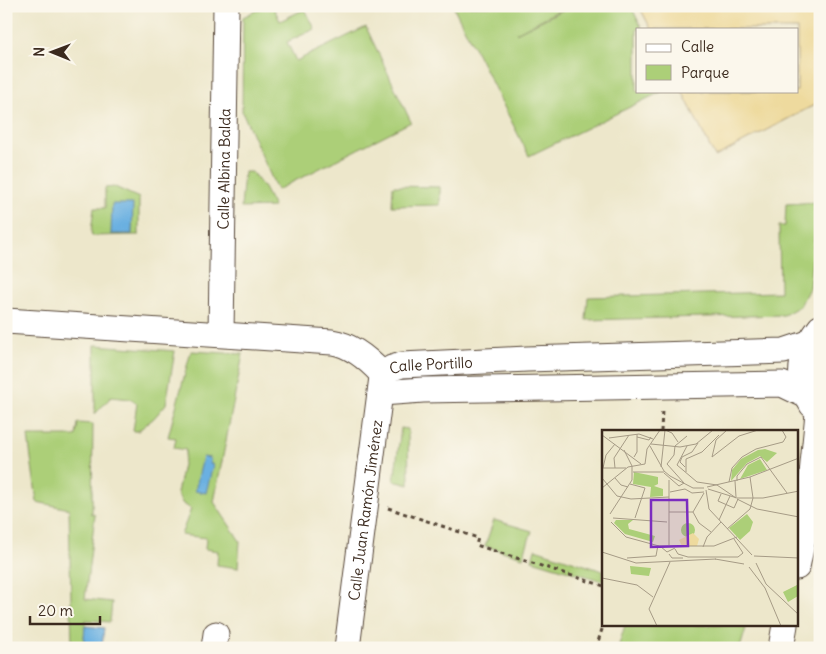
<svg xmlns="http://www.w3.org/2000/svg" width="826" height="654" font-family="Delius,sans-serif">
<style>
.green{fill:#accf78;stroke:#747c4b}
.sand{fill:#eeda9e;stroke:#94825e}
.water{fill:#6bb0e1;stroke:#536d80}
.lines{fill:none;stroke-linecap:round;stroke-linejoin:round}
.street-casing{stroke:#564638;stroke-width:27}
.path{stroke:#564638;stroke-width:3;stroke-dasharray:4 4;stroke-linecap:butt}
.street{stroke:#fff;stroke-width:25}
.labels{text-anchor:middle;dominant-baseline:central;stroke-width:4.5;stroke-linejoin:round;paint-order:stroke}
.street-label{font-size:15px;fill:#3b2a1e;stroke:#fbf7ec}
.inset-road{fill:none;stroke:#a69b86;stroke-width:1}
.view{fill:#7b2cbf;fill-opacity:0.15;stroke:#7b2cbf;stroke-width:2.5}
.inset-edge{fill:none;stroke:#3b2a1e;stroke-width:2.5}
</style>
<rect width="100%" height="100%" fill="#fbf7ec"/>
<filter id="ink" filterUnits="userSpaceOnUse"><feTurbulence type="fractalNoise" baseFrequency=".02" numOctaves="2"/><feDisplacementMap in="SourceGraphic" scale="10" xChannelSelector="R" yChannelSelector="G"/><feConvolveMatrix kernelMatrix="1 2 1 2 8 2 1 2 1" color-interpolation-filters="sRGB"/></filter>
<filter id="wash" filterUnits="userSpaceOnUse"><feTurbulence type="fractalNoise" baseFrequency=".0096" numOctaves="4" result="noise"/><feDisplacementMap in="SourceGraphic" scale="20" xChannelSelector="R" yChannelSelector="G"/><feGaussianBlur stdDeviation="1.12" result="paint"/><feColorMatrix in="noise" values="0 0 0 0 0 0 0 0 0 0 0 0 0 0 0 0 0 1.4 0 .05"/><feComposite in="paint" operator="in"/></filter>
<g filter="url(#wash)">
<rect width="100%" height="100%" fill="#ede7cb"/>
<!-- green -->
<g class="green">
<path d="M265,6H273L280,21L305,9L315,29L287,42L296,61L366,27L411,122L277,190L242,111L243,17Z"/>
<path d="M453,6H567L516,33L571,6H631L642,29H637V91H663L529,156Z"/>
<path d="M244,172H252L264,188L274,207L241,208Z"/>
<path d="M393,186L440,187V205L392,206Z"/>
<path d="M115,187L139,198V235L92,236L91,232L94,208H105V188Z"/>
<path d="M818,202L809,288L800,306L784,315L586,320L588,297L780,292L779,226H785L786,204Z"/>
<path d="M95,345L175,351L166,404L154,418L138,431H133L137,403L130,399L111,397L95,414Z"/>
<path d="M191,351L243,354L214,502L240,541L238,568L217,565L218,551L205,549L206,538L181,535L191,509L182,503L177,493L186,450L174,448L176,438L168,437Z"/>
<path d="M78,423L93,424L92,513H90L95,515L85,599L112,602L110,622L86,620L83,648H72L69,509L37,502L28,436H76Z"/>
<path d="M401,428L408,429L409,485L394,481Z"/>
<path d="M494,520L532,531L523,557L485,546Z"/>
<path d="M535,549L603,571V581L532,560Z"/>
<path d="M625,625H737L746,628L740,648H618Z"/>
</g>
<!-- sand -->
<path class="sand" d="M639,6H820V102L715,157L682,91H797V29H651Z"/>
<!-- water -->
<g class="water">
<path d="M112,204H133L132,234H111Z"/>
<path d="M203,457L210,458V463L213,465L206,493L195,491Z"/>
<path d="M85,626L104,628L102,648H83Z"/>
</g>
</g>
<g filter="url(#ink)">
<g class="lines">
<!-- street casing -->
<g class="street-casing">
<g id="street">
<path d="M6,321L332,342C352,345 369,360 382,374"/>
<path id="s1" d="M221,333L226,6"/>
<path id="s2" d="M382,374L392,368L402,365L527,359L784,351L808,343"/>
<path d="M381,393L423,390L782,384L807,396"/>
<path d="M812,405C794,377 801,352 820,328"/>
<path d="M797,567L808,515L818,413"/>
<path d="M214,648L216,634"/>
<path id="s3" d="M347,648L382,377"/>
<path d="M781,648L785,625"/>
</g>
</g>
<!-- path -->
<g class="path">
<path d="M661,432L662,409"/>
<path d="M388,508L478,538L476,545L604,586"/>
<path d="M596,648L604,623"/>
</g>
<!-- street -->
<use href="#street" class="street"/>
</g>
</g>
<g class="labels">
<!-- street labels -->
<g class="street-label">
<text stroke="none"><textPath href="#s1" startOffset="164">Calle Albina Balda</textPath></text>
<text stroke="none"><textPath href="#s2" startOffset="51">Calle Portillo</textPath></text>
<text stroke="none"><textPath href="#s3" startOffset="139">Calle Juan Ramón Jiménez</textPath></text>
</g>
</g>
<!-- overview -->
<g transform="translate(602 430)">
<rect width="196" height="196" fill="#ede7cb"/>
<path d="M163,19L175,23L165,32L158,26L145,33L129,51L130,40L139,29L156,20ZM158,29L165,40L138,49L146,35ZM32,42L56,47V54L52,56L61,59V66L48,67L49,57L31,54ZM145,84L151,92L148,101L138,110L127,98ZM14,90H31L26,94L27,99L53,106L51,112L23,104L12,93ZM79 100a7 7 0 1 1 14 0a7 7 0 1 1-14 0ZM28,136L49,138L47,146L29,144ZM195,155L196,166L186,172L181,162Z" fill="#accf78"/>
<path d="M91,103L97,109L95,116H80L77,110Z" fill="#eeda9e"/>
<path class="inset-road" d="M125,0L114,10L110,27L137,6L156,0M0,5L39,34M35,7L47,10L49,7M7,8L37,4L51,9M49,14L78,17L94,14L111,0M48,16L62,41L68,46L91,58H102M85,16L75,35L95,52L115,55L134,68M32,27L35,22V4M65,34L72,25L73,16L85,6M59,37L63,0L70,3L76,12M83,37L78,32L80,27L90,22L96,13M1,38L4,25L13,14M1,38H24M13,38L12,28L27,5M31,42H62M84,42V29L100,22L117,5M62,43L77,56L82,53L65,34M0,48L15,66L29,69L67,67M13,48L19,55L26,57M67,50V115M133,51L134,67M135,51V46L145,34L159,27L185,63M127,52L130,38L140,27L154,19L181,12L184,7L180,0M28,54L43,58L33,88M105,57L148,47L197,28M0,58L26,37L43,34L45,19L58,0M106,59L135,68H161L197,61M104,60L107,79L150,125M68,62L83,59L90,63L102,62M119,64L116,71L132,78L136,69M135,69L155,79L197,87M67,82H91M91,82L97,93L109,102M91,82L102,63M8,84L30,50V36L22,20M11,88L65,92M117,90L128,66M9,92L24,107L57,116H112L135,107M125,99L148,79L151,68L148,47M58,116L65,122L73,118M101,117L105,107L119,92M73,119L76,124L86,127H136L141,123L132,109M0,122L34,133L114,129M67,124L70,128H81M152,126L197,128M25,128L54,126L56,115M113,129L142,134M154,133L164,154L197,185M147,137L163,158L179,196M0,148L35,155L51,167M55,196L47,179L68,132"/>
<path class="view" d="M49,70H85L86,116L49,117Z"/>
<rect width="196" height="196" class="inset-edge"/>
</g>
<!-- margin -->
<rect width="826" height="654" fill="none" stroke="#fbf7ec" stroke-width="25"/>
<!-- legend -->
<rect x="636" y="28" width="162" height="65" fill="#fbf7ec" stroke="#aea59a"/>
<rect x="646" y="44" width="25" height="8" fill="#ffffff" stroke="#aea59a"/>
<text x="681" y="52" font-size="15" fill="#3b2a1e">Calle</text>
<rect x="646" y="65" width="25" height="15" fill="#accf78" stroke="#aea59a"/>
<text x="681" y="78" font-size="15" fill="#3b2a1e">Parque</text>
<!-- north arrow -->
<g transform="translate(52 52) rotate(271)" stroke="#fbf7ec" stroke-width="4" paint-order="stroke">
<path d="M0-4L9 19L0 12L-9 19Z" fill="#3b2a1e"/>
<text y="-8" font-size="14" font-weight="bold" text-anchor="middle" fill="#3b2a1e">N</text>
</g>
<!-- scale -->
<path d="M30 616v8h70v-8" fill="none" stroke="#3b2a1e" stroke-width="2.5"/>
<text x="38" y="616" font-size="15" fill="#3b2a1e" stroke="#fbf7ec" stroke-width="4" paint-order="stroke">20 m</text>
</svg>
